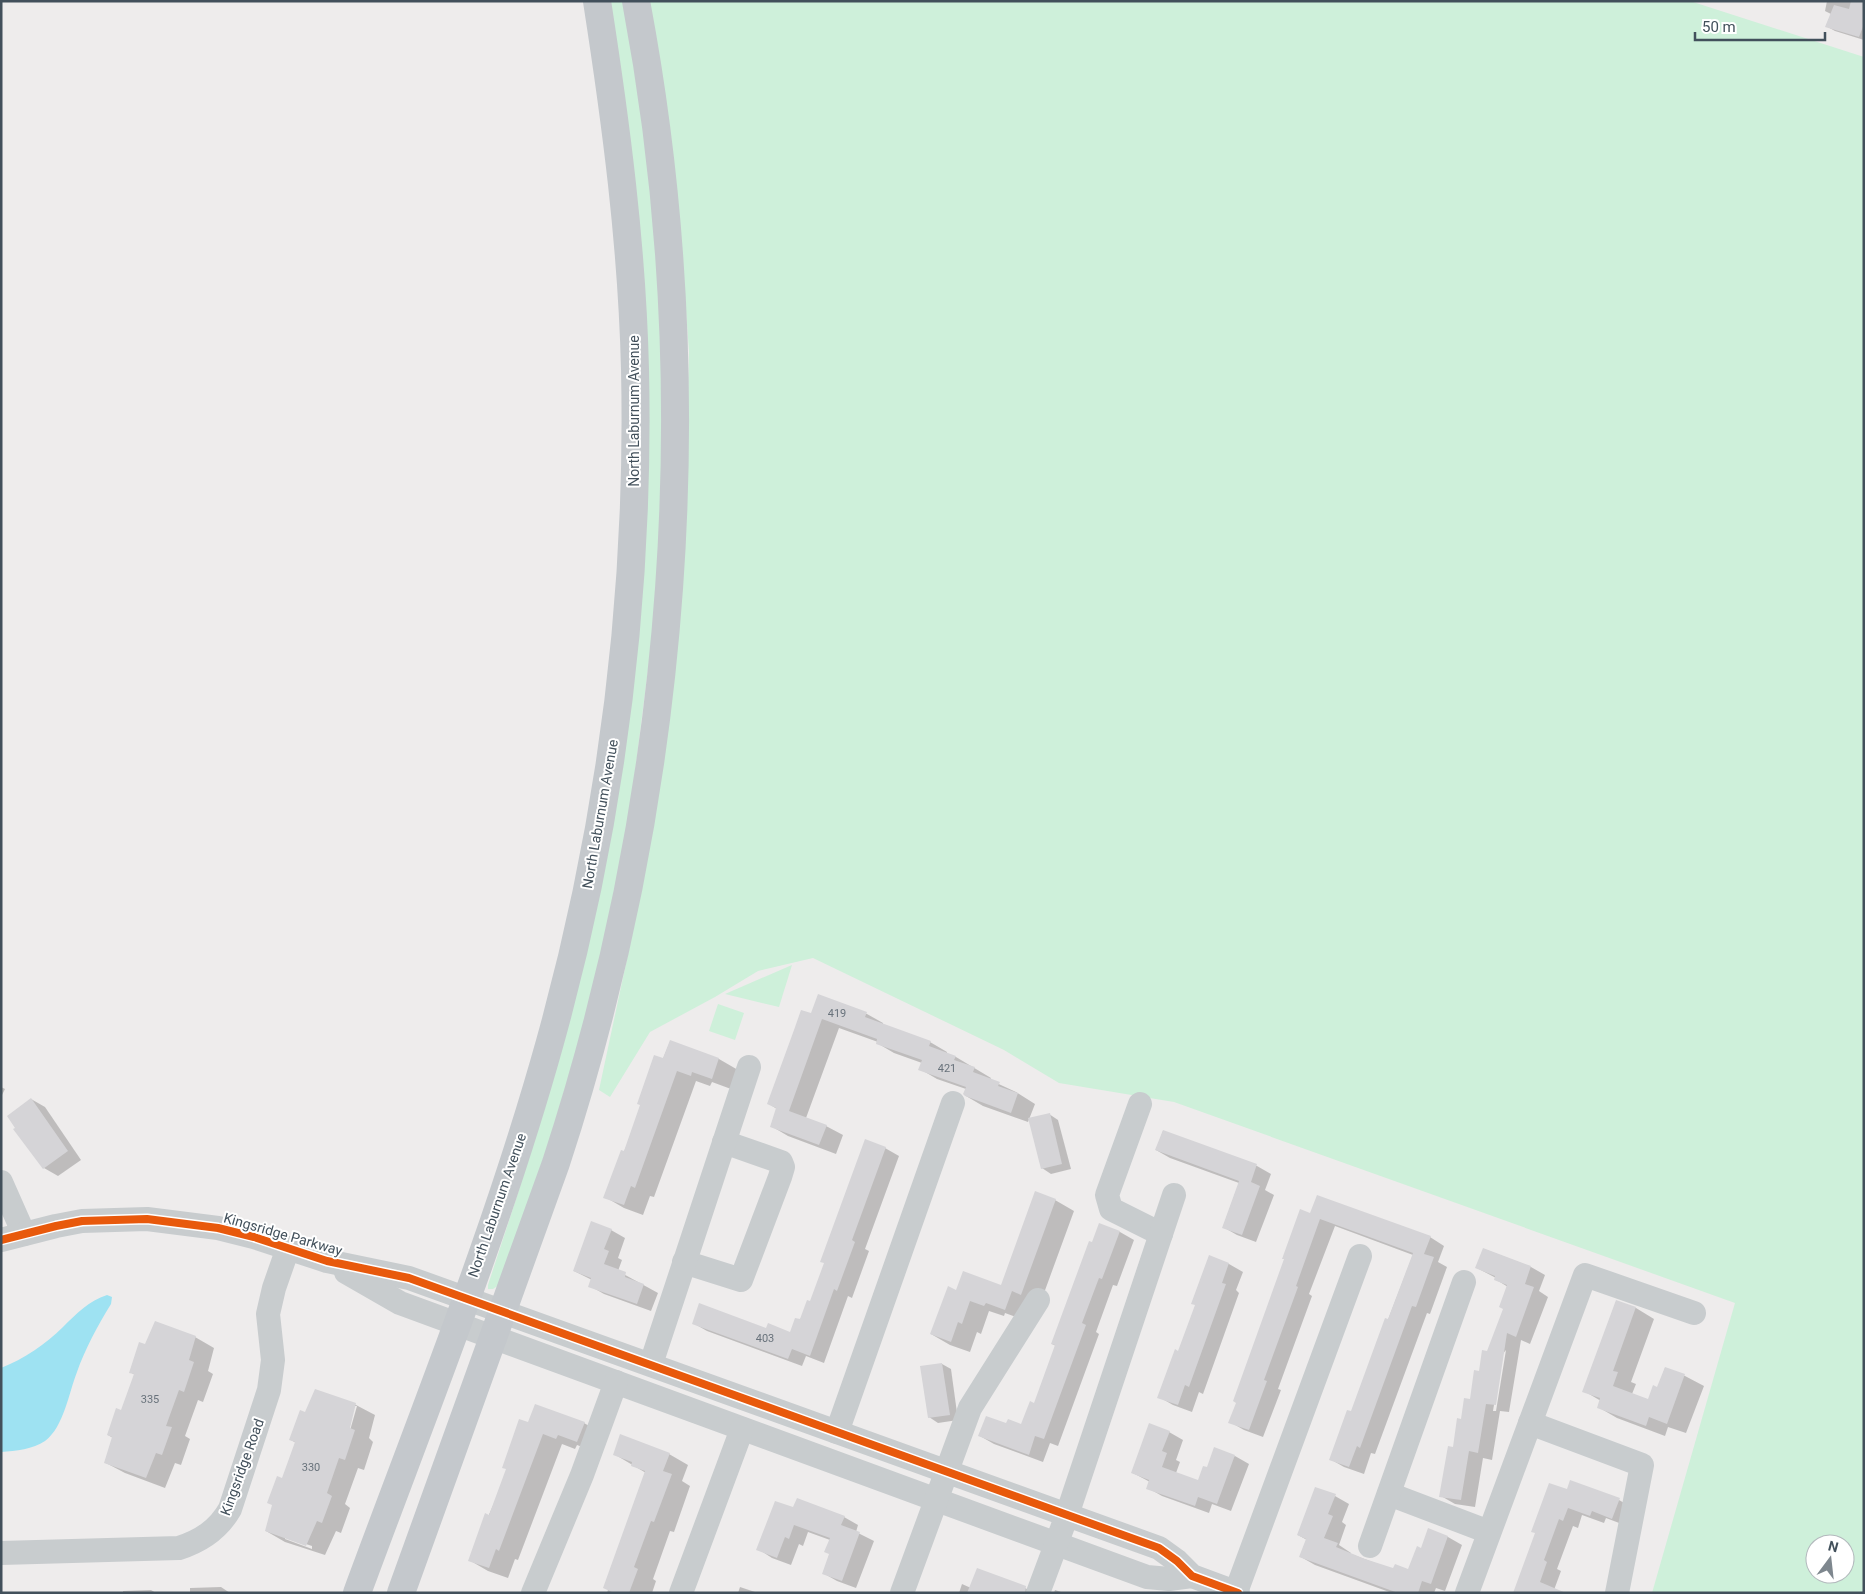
<svg xmlns="http://www.w3.org/2000/svg" width="1865" height="1594" font-family="Roboto,sans-serif">
<style>
.green{fill:#cef0da;fill-rule:evenodd}
.water{fill:#9ee2f2}
.shadow{fill:#0003;fill-rule:evenodd}
.building{fill:#d5d4d7}
.lines{fill:none;stroke-linecap:round;stroke-linejoin:round}
.minor{stroke:#c8ccce;stroke-width:24}
.major{stroke:#c4c8cc;stroke-width:28}
.cycleway-casing{stroke:#fff;stroke-width:11}
.cycleway{stroke:#e8590c;stroke-width:8}
.labels{text-anchor:middle;dominant-baseline:central;stroke-width:4;stroke-linejoin:round;paint-order:stroke}
.number-label{font-size:11px;fill:#68727b}
.street-label{font-size:14px;fill:#42505b;stroke:#fff}
</style>
<rect width="100%" height="100%" fill="#eeecec"/>
<!-- green -->
<g class="green">
<path d="M605,1H625L638,67L664,331L659,582L626,844L597,981L549,1142L499,1285L493,1289H488V1285L519,1190L640,572Z"/>
<path d="M646,1H1690L1864,57V1593H1652L1735,1303L1174,1102L1059,1083L1004,1050L813,958L758,971L715,997L650,1032L610,1097L599,1090L634,926L673,681L686,501L689,351L678,203L658,60ZM1815,1544H1845V1574H1815Z"/>
<path d="M792,965L779,1007L725,994Z"/>
<path d="M718,1004L744,1013L735,1040L709,1031Z"/>
</g>
<!-- water -->
<path class="water" d="M107,1295L112,1297L111,1304C98,1325 85,1349 77,1372C69,1392 64,1427 45,1441C33,1449 16,1451 1,1452V1368C24,1359 46,1344 63,1327C77,1313 89,1301 107,1295Z"/>
<!-- shadow -->
<g class="shadow">
<path d="M1827,1H1864V40L1835,31L1826,26L1831,14L1825,11Z"/>
<path d="M818,996L867,1014L883,1023V1025L930,1042L947,1052V1054L956,1057L991,1078L990,1080L1016,1092L1035,1104L1028,1122L983,1106L966,1096V1089L937,1079L920,1069L922,1063L894,1053L877,1043L878,1042L839,1028L806,1118L826,1126L843,1135L836,1154L788,1136L771,1126L777,1109L769,1104L812,1014Z"/>
<path d="M670,1042L719,1059L738,1070L731,1089L712,1082L710,1086L696,1081L654,1197L650,1196L643,1215L624,1208L605,1197Z"/>
<path d="M1,1087L5,1089L1,1097Z"/>
<path d="M31,1099L45,1107L81,1160L58,1176L44,1168Z"/>
<path d="M1049,1114L1058,1120L1071,1169L1051,1174L1042,1168Z"/>
<path d="M1163,1131L1257,1166L1271,1174L1265,1190L1274,1195L1256,1242L1237,1235L1223,1227L1239,1183L1170,1158L1156,1150Z"/>
<path d="M885,1148L899,1156L865,1249L869,1251L852,1298L848,1296L824,1363L806,1356L802,1366L707,1331L693,1323L767,1329L791,1333L811,1303Z"/>
<path d="M1055,1200L1074,1211L1040,1304L1024,1320L1005,1313L1004,1316L989,1311L981,1334L977,1332L970,1352L950,1345L931,1334L957,1291L1002,1286Z"/>
<path d="M1311,1214L1430,1237L1444,1246L1438,1262L1447,1267L1430,1314L1427,1313L1375,1454L1371,1453L1364,1474L1344,1467L1330,1459L1352,1413L1413,1255L1335,1226L1309,1294L1312,1296L1278,1389L1281,1390L1263,1437L1244,1430L1230,1422Z"/>
<path d="M1100,1225L1120,1232L1134,1240L1117,1286L1113,1285L1096,1332L1099,1334L1058,1446L1050,1443L1043,1462L994,1444L980,1436L1007,1425H1022L1035,1404L1056,1346L1052,1344Z"/>
<path d="M611,1230L625,1238L618,1258L622,1260L618,1271L658,1293L651,1311L604,1294L590,1286L592,1280L574,1271Z"/>
<path d="M1484,1249L1531,1267L1545,1275L1539,1291L1548,1297L1530,1344L1521,1340L1509,1412L1500,1411L1492,1460L1483,1458L1475,1507L1455,1504L1441,1496L1462,1420L1471,1400L1504,1309L1508,1287L1495,1279L1496,1278L1477,1268ZM1506,1350L1496,1411H1493L1502,1355Z"/>
<path d="M1210,1257L1229,1264L1243,1272L1236,1290L1239,1293L1203,1394L1199,1392L1192,1412L1173,1405L1159,1397L1179,1352L1196,1305Z"/>
<path d="M1616,1302L1636,1308L1654,1319L1631,1382L1636,1384L1632,1394L1649,1400L1658,1388L1665,1368L1685,1376L1704,1386L1686,1433L1668,1427L1665,1436L1617,1418L1598,1407L1601,1401L1584,1391Z"/>
<path d="M195,1337L214,1348L208,1371L213,1374L203,1402L198,1400L185,1436L190,1439L181,1465L175,1463L165,1488L125,1473L106,1463L113,1438L108,1435L122,1411L135,1375L130,1372L145,1346Z"/>
<path d="M942,1364L951,1369L958,1420L938,1423L929,1417Z"/>
<path d="M316,1391L356,1405L375,1415L369,1438L373,1442L364,1470L358,1468L345,1504L350,1508L341,1533L336,1531L325,1555L285,1542L266,1531L296,1443L291,1440L306,1414ZM354,1406H357L349,1434H347ZM285,1537L312,1546V1549L285,1539Z"/>
<path d="M584,1423L603,1434L596,1452L577,1445L575,1449L562,1444L518,1560L515,1559L508,1578L488,1571L469,1560L529,1424Z"/>
<path d="M1169,1432L1183,1440L1176,1460L1180,1462L1176,1473L1198,1481L1207,1469L1235,1456L1249,1464L1231,1511L1212,1504L1209,1513L1162,1496L1148,1488L1150,1482L1133,1473Z"/>
<path d="M614,1454H669L688,1465L682,1481L690,1486L674,1532L670,1531L653,1579L656,1581L652,1593H607L646,1473Z"/>
<path d="M1568,1491L1619,1500L1633,1508L1627,1526L1606,1518L1604,1523L1582,1515L1578,1528L1573,1526L1557,1569L1561,1571L1554,1590L1514,1593Z"/>
<path d="M1335,1496L1349,1504L1342,1522L1346,1525L1339,1545L1351,1553V1554L1394,1570H1409L1422,1549L1429,1530L1448,1537L1462,1545L1445,1591L1436,1588L1434,1593H1392L1315,1565L1301,1557L1307,1540L1298,1535Z"/>
<path d="M794,1509L844,1517L858,1525L856,1532L874,1541L856,1588L837,1581L823,1573L830,1554V1540L808,1532L803,1546L799,1544L791,1565L772,1558L758,1549Z"/>
<path d="M962,1584L971,1588H1025L1034,1593H959Z"/>
<path d="M221,1587L230,1593H190V1588Z"/>
<path d="M740,1587L758,1593H738Z"/>
<path d="M151,1590L156,1593H123V1591Z"/>
<path d="M1055,1590L1064,1593H1054Z"/>
</g>
<!-- building -->
<g class="building">
<path d="M1851,1H1864V24L1859,37L1825,27L1834,5L1849,9Z"/>
<path d="M818,994L867,1012L865,1017L931,1041L929,1046L956,1056L954,1060L975,1067L973,1072L1000,1082L998,1086L1018,1093L1011,1113L965,1096L963,1094L966,1087L918,1070L922,1060L876,1044L877,1039L822,1019L789,1111L827,1125L819,1145L770,1127L776,1108L767,1104L794,1030L801,1010L811,1013Z"/>
<path d="M670,1040L719,1058L712,1079L692,1072L691,1076L677,1071L635,1188L631,1186L624,1205L603,1198L621,1150L624,1151L640,1105L637,1104L654,1055L663,1058Z"/>
<path d="M31,1098L68,1151L43,1169L13,1129L15,1128L7,1116Z"/>
<path d="M1050,1113L1062,1164L1041,1169L1028,1118Z"/>
<path d="M1163,1130L1257,1164L1251,1182L1260,1186L1242,1235L1222,1228L1239,1181L1155,1150Z"/>
<path d="M865,1139L886,1147L852,1240L855,1242L837,1291L834,1289L810,1356L792,1349L788,1359L692,1324L699,1303L766,1328L768,1323L790,1332L795,1318L800,1319L807,1300L810,1301L824,1263L820,1262Z"/>
<path d="M1035,1191L1056,1199L1021,1295L1012,1291L1005,1310L986,1303L984,1306L970,1301L962,1324L958,1322L951,1342L930,1334L948,1286L956,1290L963,1271L1001,1285Z"/>
<path d="M1317,1195L1431,1236L1424,1254L1434,1257L1416,1307L1412,1306L1360,1448L1357,1446L1349,1467L1329,1460L1347,1410L1351,1411L1385,1318L1388,1319L1413,1253L1320,1219L1296,1286L1298,1287L1264,1380L1267,1381L1249,1430L1228,1423L1236,1403L1233,1401L1284,1259H1282L1300,1209L1310,1213Z"/>
<path d="M591,1221L612,1229L604,1249L609,1251L604,1264L626,1272L625,1277L644,1284L637,1304L588,1287L591,1278L573,1271Z"/>
<path d="M1099,1223L1120,1231L1102,1279L1099,1278L1082,1323L1086,1325L1044,1439L1035,1436L1029,1455L978,1436L986,1416L1006,1423L1008,1419L1021,1424L1030,1401L1034,1403L1055,1345L1051,1344L1089,1241L1092,1242Z"/>
<path d="M1483,1248L1531,1266L1525,1284L1534,1287L1516,1337L1507,1333L1496,1405L1486,1404L1478,1453L1469,1451L1461,1500L1439,1497L1448,1446L1453,1447L1457,1418L1461,1419L1464,1398L1470,1399L1474,1370L1479,1371L1482,1350L1487,1351L1503,1309L1499,1307L1507,1285L1494,1280L1495,1276L1475,1268Z"/>
<path d="M1209,1255L1229,1263L1222,1283L1226,1284L1189,1387L1185,1385L1178,1405L1157,1398L1175,1349L1178,1351L1195,1305L1191,1304Z"/>
<path d="M1616,1300L1636,1307L1613,1371L1618,1372L1613,1386L1648,1399L1653,1385L1657,1387L1665,1367L1685,1374L1667,1424L1649,1417L1646,1426L1597,1408L1600,1398L1582,1392Z"/>
<path d="M155,1321L196,1336L189,1360L194,1362L184,1392L179,1390L166,1426L172,1427L162,1455L156,1453L146,1478L104,1463L112,1437L107,1435L116,1408L121,1410L134,1374L129,1373L139,1342L145,1344Z"/>
<path d="M942,1363L950,1415L928,1418L920,1366Z"/>
<path d="M315,1389L356,1403L350,1428L355,1430L345,1460L339,1458L327,1493L332,1496L322,1523L317,1521L306,1546L265,1531L272,1505L267,1503L277,1476L282,1478L295,1442L289,1440L300,1410L305,1412Z"/>
<path d="M535,1404L585,1422L577,1442L558,1435L556,1439L543,1434L499,1551L496,1549L489,1568L468,1561L485,1513L489,1515L506,1469L502,1468L519,1419L528,1422Z"/>
<path d="M1149,1423L1170,1431L1162,1451L1167,1453L1162,1467L1198,1480L1203,1466L1207,1467L1214,1447L1235,1455L1217,1504L1198,1497L1195,1506L1146,1489L1149,1480L1131,1473Z"/>
<path d="M620,1434L670,1453L663,1471L672,1474L654,1522L651,1521L634,1567L638,1569L629,1593H614L603,1588L645,1471L631,1466L632,1462L613,1455Z"/>
<path d="M1570,1480L1620,1498L1612,1519L1592,1511L1590,1516L1568,1508L1563,1521L1559,1519L1544,1560L1547,1562L1540,1582L1566,1593H1513L1535,1533L1531,1532L1549,1483L1567,1489Z"/>
<path d="M1315,1487L1336,1494L1328,1514L1333,1516L1324,1538L1338,1543L1336,1547L1365,1559L1393,1568L1395,1564L1408,1569L1417,1546L1421,1548L1428,1528L1448,1536L1431,1584L1422,1581L1418,1593H1398L1299,1557L1306,1539L1297,1535Z"/>
<path d="M797,1498L845,1516L841,1525L860,1532L842,1581L822,1574L829,1554L824,1552L830,1538L794,1525L789,1539L785,1537L777,1558L756,1550L775,1501L793,1507Z"/>
<path d="M977,1568L1026,1586L1025,1593H967Z"/>
</g>
<g class="lines">
<!-- minor -->
<g class="minor">
<path d="M1140,1104L1107,1195L1111,1209L1161,1234"/>
<path d="M1,1182L24,1234"/>
<path d="M1,1240L56,1226L82,1221L147,1219L218,1228L254,1237L327,1261L409,1278L1159,1548L1177,1561L1192,1576L1238,1593"/>
<path d="M684,1262L741,1280L780,1177L783,1167L781,1162L724,1142"/>
<path d="M346,1272L400,1303L1147,1577L1169,1579L1192,1576"/>
<path d="M651,1364L749,1067"/>
<path d="M1530,1423L1642,1465L1617,1593"/>
<path d="M837,1432L953,1103"/>
<path d="M1389,1494L1489,1532"/>
<path d="M1370,1546L1464,1282"/>
<path d="M1,1553L179,1548C201,1541 218,1530 230,1509L269,1390L273,1360L268,1314L274,1288L288,1248"/>
<path d="M1236,1592L1360,1256"/>
<path d="M533,1593L582,1475L616,1382"/>
<path d="M681,1593L742,1429"/>
<path d="M902,1593L970,1408L1038,1300"/>
<path d="M1038,1593L1067,1515L1174,1195"/>
<path d="M1467,1593L1585,1275L1694,1313"/>
</g>
<!-- major -->
<g class="major">
<path d="M357,1593C424,1411 498,1229 550,1042C611,823 640,596 635,369C632,245 616,123 597,1"/>
<path d="M401,1593L556,1163C678,790 709,387 636,1"/>
</g>
<!-- cycleway casing -->
<g class="cycleway-casing">
<path id="cycleway" d="M1,1240L56,1226L82,1221L147,1219L218,1228L254,1237L327,1261L409,1278L1159,1548L1177,1561L1192,1576L1238,1593"/>
</g>
<!-- cycleway -->
<use href="#cycleway" class="cycleway"/>
</g>
<g class="labels">
<!-- number labels -->
<g class="number-label">
<text x="837" y="1013">419</text>
<text x="947" y="1068">421</text>
<text x="765" y="1338">403</text>
<text x="150" y="1399">335</text>
<text x="311" y="1467">330</text>
</g>
<!-- street labels -->
<g class="street-label">
<text transform="translate(634 411) rotate(-90)">North Laburnum Avenue</text>
<text transform="translate(600 814) rotate(-80)">North Laburnum Avenue</text>
<text transform="translate(497 1205) rotate(-71)">North Laburnum Avenue</text>
<text transform="translate(283 1234) rotate(16)">Kingsridge Parkway</text>
<text transform="translate(242 1467) rotate(-70)">Kingsridge Road</text>
</g>
</g>
<!-- border -->
<rect width="1865" height="1594" fill="none" stroke="#42505b" stroke-width="5"/>
<!-- north arrow -->
<g transform="translate(1830 1559) rotate(15)"><circle r="24" fill="#ffffff" stroke="#b3b9bd"/>
<path d="M0-4L9 19L0 12L-9 19Z" fill="#7e878e"/>
<text y="-8" font-size="14" font-weight="bold" text-anchor="middle" fill="#42505b">N</text>
</g>
<!-- scale -->
<path d="M1695 32v8h130v-8" fill="none" stroke="#42505b" stroke-width="2.5"/>
<text x="1702" y="32" font-size="15" fill="#42505b" stroke="#ffffff" stroke-width="4" paint-order="stroke">50 m</text>
</svg>
